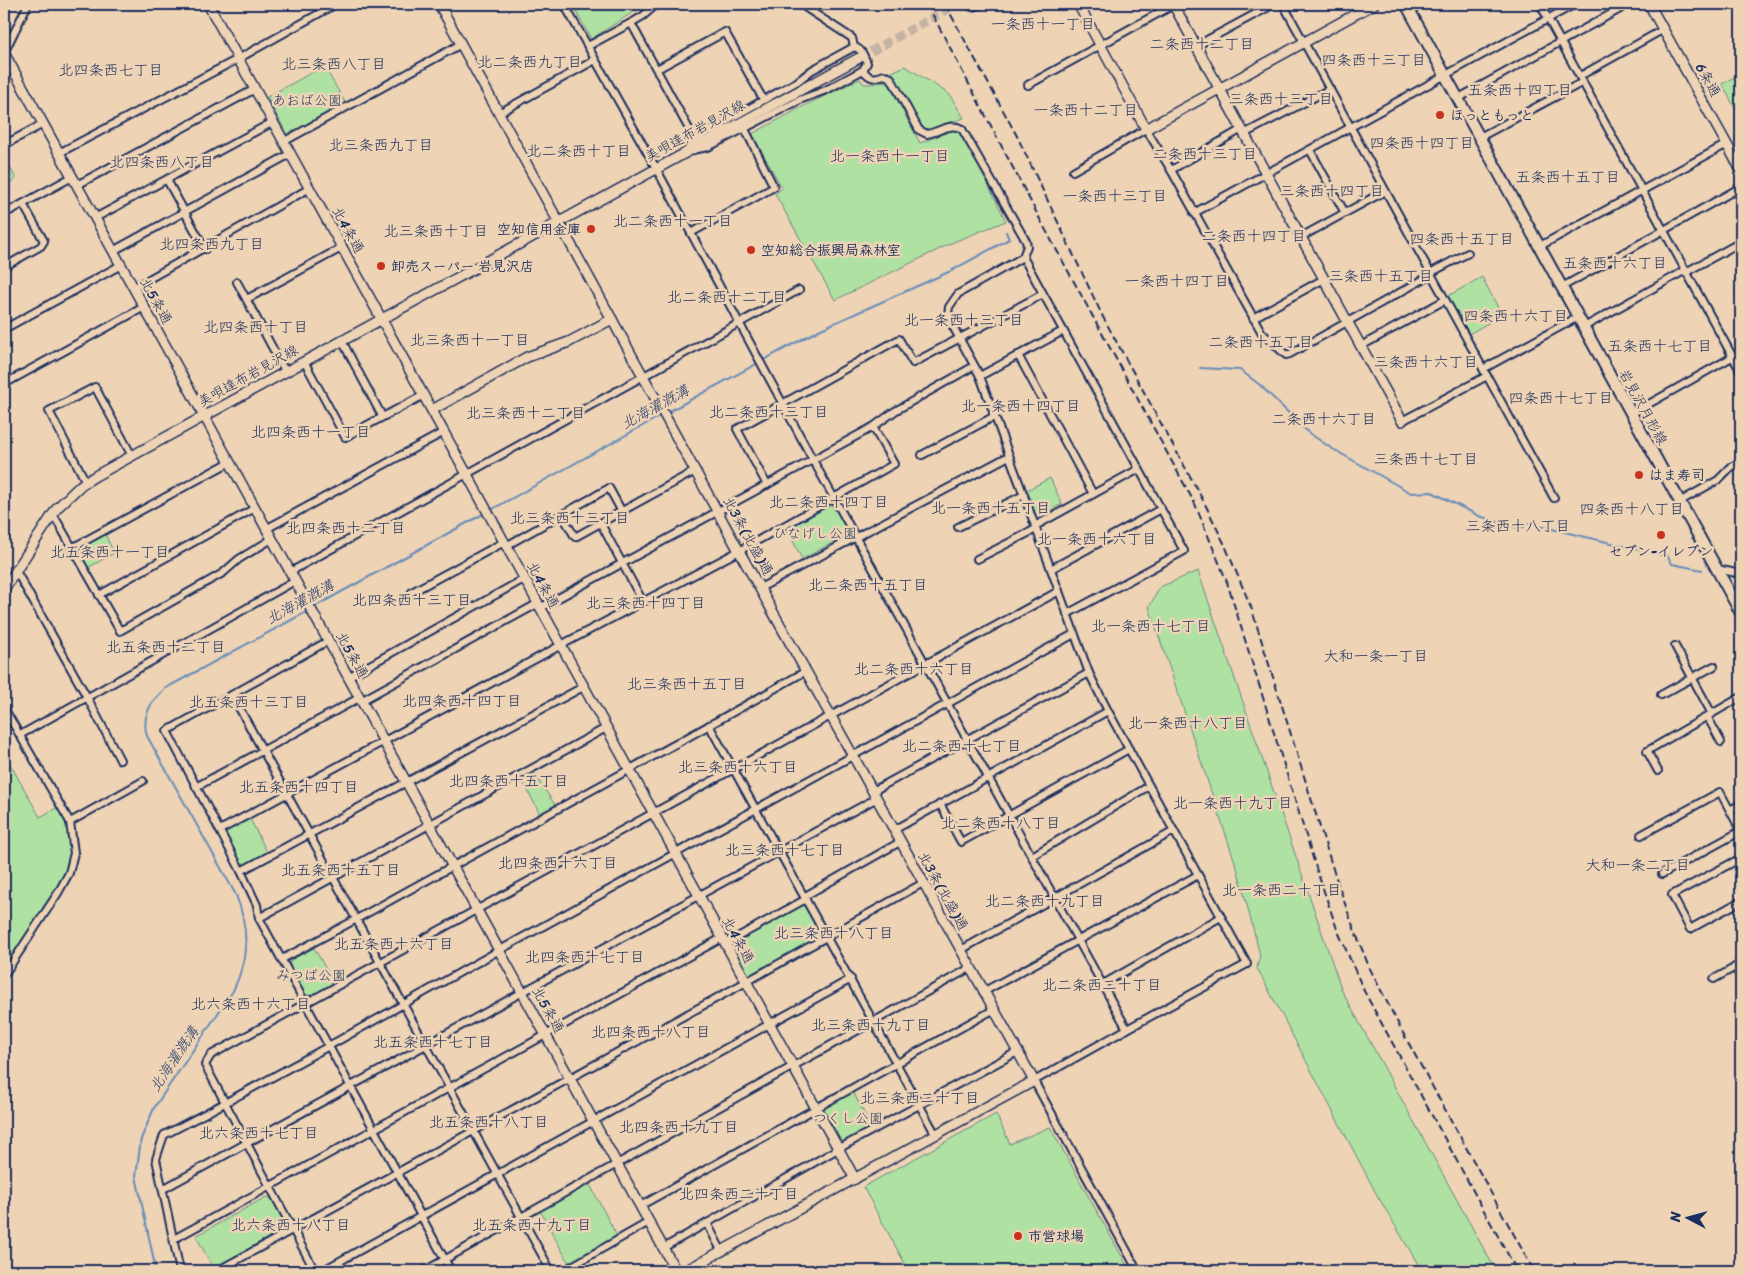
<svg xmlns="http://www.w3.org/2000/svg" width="1745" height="1275" font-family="Sriracha,'Klee One',sans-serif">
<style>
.green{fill:#afe1a2;stroke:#658880}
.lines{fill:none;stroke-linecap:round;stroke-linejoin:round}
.stream{stroke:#678db9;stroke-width:2}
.secondary-tunnel{stroke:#c4b2a4;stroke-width:9;stroke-dasharray:9 4.5;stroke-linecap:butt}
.street-casing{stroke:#1b2f5e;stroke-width:10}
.secondary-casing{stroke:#1b2f5e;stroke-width:12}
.primary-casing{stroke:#1b2f5e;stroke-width:14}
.street{stroke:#eed3b5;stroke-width:6}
.secondary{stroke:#eed3b5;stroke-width:9}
.primary{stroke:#eed3b5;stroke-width:10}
.rail{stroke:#1b2f5e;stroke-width:2;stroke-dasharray:8 4;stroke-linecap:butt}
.poi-dot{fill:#c8321e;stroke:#eed3b5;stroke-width:2}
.labels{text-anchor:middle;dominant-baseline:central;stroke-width:5;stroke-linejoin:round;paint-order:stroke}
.street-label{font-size:14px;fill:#1b2f5e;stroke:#eed3b5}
.park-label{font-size:14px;fill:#2a4165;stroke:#eed3b5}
.poi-label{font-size:14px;font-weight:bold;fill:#1b2f5e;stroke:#eed3b5;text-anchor:start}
.neighbourhood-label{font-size:15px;fill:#1b2f5e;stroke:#eed3b5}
.water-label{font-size:15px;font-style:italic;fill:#283f6d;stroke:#eed3b5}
</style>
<rect width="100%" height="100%" fill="#eed3b5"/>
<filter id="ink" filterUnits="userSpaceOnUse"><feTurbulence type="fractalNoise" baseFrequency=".02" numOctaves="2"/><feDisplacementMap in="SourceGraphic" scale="10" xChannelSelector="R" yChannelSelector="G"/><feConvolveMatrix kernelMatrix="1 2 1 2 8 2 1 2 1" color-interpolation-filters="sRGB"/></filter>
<g filter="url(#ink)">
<!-- green -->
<g class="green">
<path d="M572,4H646L591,39Z"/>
<path d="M324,66L346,104L288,136L267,97Z"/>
<path d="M905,66L949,94L964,118L929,130L923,129L917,124L892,72Z"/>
<path d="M1741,73V119L1722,84Z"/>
<path d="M860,79L864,84H871L887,81L920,143L953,130L957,131L963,135L1006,221L956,241L835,300L775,194L782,188L752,134L806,105Z"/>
<path d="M4,156L16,179L4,186Z"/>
<path d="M1482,277L1502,315L1469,334L1448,296Z"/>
<path d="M1050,478L1062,504L1041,516L1036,515L1027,490Z"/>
<path d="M831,505L834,506L848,532L847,535L802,559L787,529Z"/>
<path d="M104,532L114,553L86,569L73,549Z"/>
<path d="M1198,571L1342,991L1496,1271H1422L1377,1195L1257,968L1260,955L1238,871L1149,607L1160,587Z"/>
<path d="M10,764L40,817L58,807C71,834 75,848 63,877L4,967V766Z"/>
<path d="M531,769L557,808L541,816L520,776Z"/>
<path d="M250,819L267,852L245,864L241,862L225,832Z"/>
<path d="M805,902L823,935L747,977L729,943Z"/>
<path d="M314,948L334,983L311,996L305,994L289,966L291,960Z"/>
<path d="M853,1092L872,1128L843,1144L823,1108Z"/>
<path d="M996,1114L1010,1144L1050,1127L1130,1271H909L863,1187Z"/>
<path d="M588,1181L618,1238L570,1265L539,1209Z"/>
<path d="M266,1197L271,1198L286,1226L285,1229L213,1268L196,1236Z"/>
</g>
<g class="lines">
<!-- stream -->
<g class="stream">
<path d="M1200,368L1240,370L1260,385L1309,433L1331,448L1411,493L1432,492L1479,516L1518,528L1524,527L1526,523L1667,556L1672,564L1702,570"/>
<path d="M666,413L821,329L951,271L1009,239L1006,232"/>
<path d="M489,511L662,415"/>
<path d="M1733,577L1741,578"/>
<path d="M314,607L485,513"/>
<path d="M156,1271L136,1176L141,1139L154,1108L233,991C249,958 249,928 236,895L147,736C141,716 151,701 166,688L308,611"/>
</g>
<!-- secondary-tunnel -->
<path class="secondary-tunnel" d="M859,58L957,4"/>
<!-- street casing -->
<g class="street-casing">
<g id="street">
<path d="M564,4L656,168L813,460L1127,1029"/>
<path d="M800,4L852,38L854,47"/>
<path d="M966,4L972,7L981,4"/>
<path d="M1283,4L1554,498"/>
<path d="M1540,4L1741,372"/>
<path d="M631,23L643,16L657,4"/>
<path d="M588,46L631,23L695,140"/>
<path d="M1196,46L1274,4"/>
<path d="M854,47C862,49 864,56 867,63L863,70L826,90L802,99L708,147L687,151L690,144L710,130L798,81L812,70Z"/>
<path d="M4,53L28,4"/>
<path d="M657,69L725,32L763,99"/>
<path d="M863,70C870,79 873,79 884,75L891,78L919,130L927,134C939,132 951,122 962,129L1026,241L1027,246L1023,257L958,294L949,307L948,314L950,321L980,376L1089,673L1108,711L1247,964L1127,1029L1034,1081L1138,1271"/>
<path d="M1580,76L1664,29"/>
<path d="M1028,85L1175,4"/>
<path d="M1459,98L1629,4"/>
<path d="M499,113L595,60"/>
<path d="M1244,134L1330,89"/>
<path d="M1480,137L1583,82"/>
<path d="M283,142L461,44"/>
<path d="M4,145L43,124"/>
<path d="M1310,150L1345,213"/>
<path d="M59,153L238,59L336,4"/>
<path d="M1171,170L1242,129"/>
<path d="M1073,171L1146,129L1171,170L1262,333L1286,355L1290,354L1431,275"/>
<path d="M167,180L205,249"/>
<path d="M77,185L255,89"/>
<path d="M1194,213L1575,4"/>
<path d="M4,214L72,177"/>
<path d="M95,218L273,122"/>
<path d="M691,233L774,187L745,129"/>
<path d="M1301,237L1385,191"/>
<path d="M1540,246L1727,144"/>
<path d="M113,251L290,154"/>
<path d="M1023,257L1184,551L1067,614"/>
<path d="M4,267L41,246L44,241L23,204"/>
<path d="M1686,272L1741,242"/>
<path d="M1430,273L1468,253"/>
<path d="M237,282L285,371"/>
<path d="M1562,287L1741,187"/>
<path d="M133,288L310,188"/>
<path d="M247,299L343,247"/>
<path d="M1253,318L1324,279"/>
<path d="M1584,327L1686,270"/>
<path d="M4,329L121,265"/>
<path d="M342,341L382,416"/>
<path d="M1361,346L1445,300"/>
<path d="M1018,355L1093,494"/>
<path d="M304,361L345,437L424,395"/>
<path d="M1483,369L1578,317"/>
<path d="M980,376L1063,331"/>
<path d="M4,384L144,307"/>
<path d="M1631,414L1741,352"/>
<path d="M1402,421L1487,376"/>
<path d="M922,455L995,416"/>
<path d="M86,482L49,411L95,387L132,456"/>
<path d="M767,485L737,429L899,339L913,363L1043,294"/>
<path d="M1679,502L1718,480L1731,467L1741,462"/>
<path d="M53,514L120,631L223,573L239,559L272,539"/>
<path d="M562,515L575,537L695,471"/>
<path d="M601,524L643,602"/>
<path d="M1035,526L1139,469"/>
<path d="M958,527L1024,495"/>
<path d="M266,529L444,432"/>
<path d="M506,546L609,488L622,512"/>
<path d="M72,548L230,462"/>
<path d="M977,559L1036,529"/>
<path d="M1051,569L1161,509"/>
<path d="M1717,569L1741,574"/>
<path d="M16,571L87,697L120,760"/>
<path d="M290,572L799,290"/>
<path d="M760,588L1009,456"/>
<path d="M412,592L504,542"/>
<path d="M99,595L255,508"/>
<path d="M540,608L873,427L895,411L974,366"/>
<path d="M328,641L167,731L241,871L257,905L259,918L451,1271"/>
<path d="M1675,646L1712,714"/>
<path d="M348,677L524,579"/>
<path d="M232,695L551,1271"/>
<path d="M1661,695L1714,666"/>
<path d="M361,701L537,604"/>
<path d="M4,708L70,822L74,853L69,873L58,893L4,975"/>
<path d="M1707,716L1721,742"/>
<path d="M709,725L936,1135"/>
<path d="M20,735L295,581"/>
<path d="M1658,771L1647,751L1741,697"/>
<path d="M196,787L359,698"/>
<path d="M873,791L1089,673"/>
<path d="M940,804L961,842L1129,749"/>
<path d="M1730,810L1741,804"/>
<path d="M70,822L143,781"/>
<path d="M220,830L565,643L739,551L894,464L873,427"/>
<path d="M894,830L1108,711"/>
<path d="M1641,835L1720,792L1741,831"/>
<path d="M1032,856L1149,786"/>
<path d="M1741,858L1672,895L1690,929L1741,901"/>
<path d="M241,871L583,687"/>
<path d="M1662,874L1741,831"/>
<path d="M805,896L900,842"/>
<path d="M259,918L606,728"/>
<path d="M725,944L806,899"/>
<path d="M961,950L1174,831"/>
<path d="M282,959C340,929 397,896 455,865C572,801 690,737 806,671"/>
<path d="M1735,967L1741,978"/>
<path d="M1714,979L1741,964"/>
<path d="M1103,984L1221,917"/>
<path d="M983,992L1198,875"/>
<path d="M163,1189L877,798"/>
<path d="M640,1206L993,1010"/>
<path d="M707,1223L722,1252"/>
<path d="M174,1239L722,938"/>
<path d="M663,1248L838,1149L1017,1052"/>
<path d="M180,1271L156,1159L164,1135C277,1077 387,1013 498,951C690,845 883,741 1074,634"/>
<path d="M217,1271L746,982L923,883"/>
<path d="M315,1271L205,1065L211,1055L1059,591"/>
<path d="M322,1271L851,979"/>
<path d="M424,1271L970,968"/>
<path d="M563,1271L649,1222"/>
</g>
</g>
<!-- secondary casing -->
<g class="secondary-casing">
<g id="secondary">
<path d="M208,4L855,1179"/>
<path d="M439,4L739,551L1034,1081L685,1271"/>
<path d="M1078,4L1146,129L1374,4"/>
<path d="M1173,4L1402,421"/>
<path d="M1649,4L1741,170"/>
<path d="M4,53L676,1271"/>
<path d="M432,410L527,357L569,342L612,319"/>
<path d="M4,589L57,508L81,485L97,475L859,58"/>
</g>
</g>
<!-- primary casing -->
<g class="primary-casing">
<path id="primary" d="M1406,4L1741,613"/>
</g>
<!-- street -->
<use href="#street" class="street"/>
<!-- secondary -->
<use href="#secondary" class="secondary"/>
<!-- primary -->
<use href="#primary" class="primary"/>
<!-- rail -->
<g class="rail">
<path d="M927,4L1043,225L1195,504L1227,582L1317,871L1337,929L1364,991L1517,1271"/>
<path d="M945,4L1017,136L1103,317L1204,502L1224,543L1251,607L1334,872L1351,921L1369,967L1403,1033L1534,1271"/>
</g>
</g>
</g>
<!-- markers -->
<g class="poi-dot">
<circle cx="1440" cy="115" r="5"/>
<circle cx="591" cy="229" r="5"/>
<circle cx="751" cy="250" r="5"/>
<circle cx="381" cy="266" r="5"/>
<circle cx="1639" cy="475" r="5"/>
<circle cx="1661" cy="535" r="5"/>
<circle cx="1018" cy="1236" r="5"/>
</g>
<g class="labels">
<!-- street labels -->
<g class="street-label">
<text transform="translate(1708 80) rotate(61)">6条通</text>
<text transform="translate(695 131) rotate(-29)">美唄達布岩見沢線</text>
<text transform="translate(348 230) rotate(61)">北4条通</text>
<text transform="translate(156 301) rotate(61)">北5条通</text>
<text transform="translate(248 376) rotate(-29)">美唄達布岩見沢線</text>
<text transform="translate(1643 407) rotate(61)">岩見沢月形線</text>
<text transform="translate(748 536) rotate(61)">北3条(北盛)通</text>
<text transform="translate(543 585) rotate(61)">北4条通</text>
<text transform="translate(352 655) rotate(61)">北5条通</text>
<text transform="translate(943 891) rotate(61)">北3条(北盛)通</text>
<text transform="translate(738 940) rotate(61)">北4条通</text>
<text transform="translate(548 1010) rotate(61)">北5条通</text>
</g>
<!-- park labels -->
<g class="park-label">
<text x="307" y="100">あおば公園</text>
<text x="815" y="533">ひなげし公園</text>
<text x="311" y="975">みつば公園</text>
<text x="848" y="1118">つくし公園</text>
</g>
<!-- poi labels -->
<g class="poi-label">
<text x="1450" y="115">ほっともっと</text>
<text x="581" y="229" text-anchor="end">空知信用金庫</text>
<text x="761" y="250">空知総合振興局森林室</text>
<text x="391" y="266">卸売スーパー 岩見沢店</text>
<text x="1649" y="475">はま寿司</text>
<text x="1661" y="551" text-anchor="middle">セブン-イレブン</text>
<text x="1028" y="1236">市営球場</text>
</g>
<!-- neighbourhood labels -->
<g class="neighbourhood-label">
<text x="1043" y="24">一条西十一丁目</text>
<text x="1202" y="44">二条西十二丁目</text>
<text x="1374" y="60">四条西十三丁目</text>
<text x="530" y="62">北二条西九丁目</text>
<text x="334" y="64">北三条西八丁目</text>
<text x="111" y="70">北四条西七丁目</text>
<text x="1520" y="90">五条西十四丁目</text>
<text x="1281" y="99">三条西十三丁目</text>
<text x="1086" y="110">一条西十二丁目</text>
<text x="1422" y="143">四条西十四丁目</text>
<text x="381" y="145">北三条西九丁目</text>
<text x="579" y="151">北二条西十丁目</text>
<text x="1205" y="154">二条西十三丁目</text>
<text x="890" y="156">北一条西十一丁目</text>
<text x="162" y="162">北四条西八丁目</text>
<text x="1568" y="177">五条西十五丁目</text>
<text x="1332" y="191">三条西十四丁目</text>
<text x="1115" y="196">一条西十三丁目</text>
<text x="673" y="221">北二条西十一丁目</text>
<text x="436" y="231">北三条西十丁目</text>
<text x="1254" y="236">二条西十四丁目</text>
<text x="1462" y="239">四条西十五丁目</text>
<text x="212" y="244">北四条西九丁目</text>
<text x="1615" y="263">五条西十六丁目</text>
<text x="1381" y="276">三条西十五丁目</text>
<text x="1177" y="281">一条西十四丁目</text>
<text x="727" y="297">北二条西十二丁目</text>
<text x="1516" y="316">四条西十六丁目</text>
<text x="964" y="320">北一条西十三丁目</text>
<text x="256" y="327">北四条西十丁目</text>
<text x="470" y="340">北三条西十一丁目</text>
<text x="1261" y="342">二条西十五丁目</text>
<text x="1660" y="346">五条西十七丁目</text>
<text x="1426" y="362">三条西十六丁目</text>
<text x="1561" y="398">四条西十七丁目</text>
<text x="1021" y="406">北一条西十四丁目</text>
<text x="769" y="412">北二条西十三丁目</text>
<text x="526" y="413">北三条西十二丁目</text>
<text x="1324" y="419">二条西十六丁目</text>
<text x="311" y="432">北四条西十一丁目</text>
<text x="1426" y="459">三条西十七丁目</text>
<text x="829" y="502">北二条西十四丁目</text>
<text x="991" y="508">北一条西十五丁目</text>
<text x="1632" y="509">四条西十八丁目</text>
<text x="570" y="518">北三条西十三丁目</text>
<text x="1518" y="526">三条西十八丁目</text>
<text x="346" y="528">北四条西十二丁目</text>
<text x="1097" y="539">北一条西十六丁目</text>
<text x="110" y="552">北五条西十一丁目</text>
<text x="868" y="585">北二条西十五丁目</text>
<text x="412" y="600">北四条西十三丁目</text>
<text x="646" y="603">北三条西十四丁目</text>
<text x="1151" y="626">北一条西十七丁目</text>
<text x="166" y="647">北五条西十二丁目</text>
<text x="1376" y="656">大和一条一丁目</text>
<text x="914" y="669">北二条西十六丁目</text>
<text x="687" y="684">北三条西十五丁目</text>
<text x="462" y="701">北四条西十四丁目</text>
<text x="249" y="702">北五条西十三丁目</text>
<text x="1188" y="723">北一条西十八丁目</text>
<text x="962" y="746">北二条西十七丁目</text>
<text x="738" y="767">北三条西十六丁目</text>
<text x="509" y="781">北四条西十五丁目</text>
<text x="299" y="787">北五条西十四丁目</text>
<text x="1233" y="803">北一条西十九丁目</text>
<text x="1001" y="823">北二条西十八丁目</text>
<text x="785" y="850">北三条西十七丁目</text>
<text x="558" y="863">北四条西十六丁目</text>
<text x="1638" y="865">大和一条二丁目</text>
<text x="341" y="870">北五条西十五丁目</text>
<text x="1282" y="890">北一条西二十丁目</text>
<text x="1045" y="901">北二条西十九丁目</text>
<text x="834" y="933">北三条西十八丁目</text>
<text x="394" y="944">北五条西十六丁目</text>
<text x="585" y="957">北四条西十七丁目</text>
<text x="1102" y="985">北二条西二十丁目</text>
<text x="251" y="1004">北六条西十六丁目</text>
<text x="871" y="1025">北三条西十九丁目</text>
<text x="651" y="1032">北四条西十八丁目</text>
<text x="433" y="1042">北五条西十七丁目</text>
<text x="920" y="1098">北三条西二十丁目</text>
<text x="489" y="1122">北五条西十八丁目</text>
<text x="679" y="1127">北四条西十九丁目</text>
<text x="259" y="1133">北六条西十七丁目</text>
<text x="739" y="1194">北四条西二十丁目</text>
<text x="291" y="1225">北六条西十八丁目</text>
<text x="532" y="1225">北五条西十九丁目</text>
</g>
<!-- water labels -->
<g class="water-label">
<text transform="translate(655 407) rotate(-29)">北海灌漑溝</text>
<text transform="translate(300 602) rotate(-29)">北海灌漑溝</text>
<text transform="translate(174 1059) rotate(-56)">北海灌漑溝</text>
</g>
</g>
<!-- margin -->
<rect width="1745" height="1275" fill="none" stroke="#eed3b5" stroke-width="20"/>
<rect x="10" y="10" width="1725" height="1255" fill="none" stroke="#1b2f5e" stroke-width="2" filter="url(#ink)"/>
<!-- north arrow -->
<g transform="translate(1688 1218) rotate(276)" stroke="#eed3b5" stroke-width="4" paint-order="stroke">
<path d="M0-4L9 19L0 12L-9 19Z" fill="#1b2f5e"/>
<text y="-8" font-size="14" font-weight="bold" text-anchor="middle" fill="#1b2f5e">N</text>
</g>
</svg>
